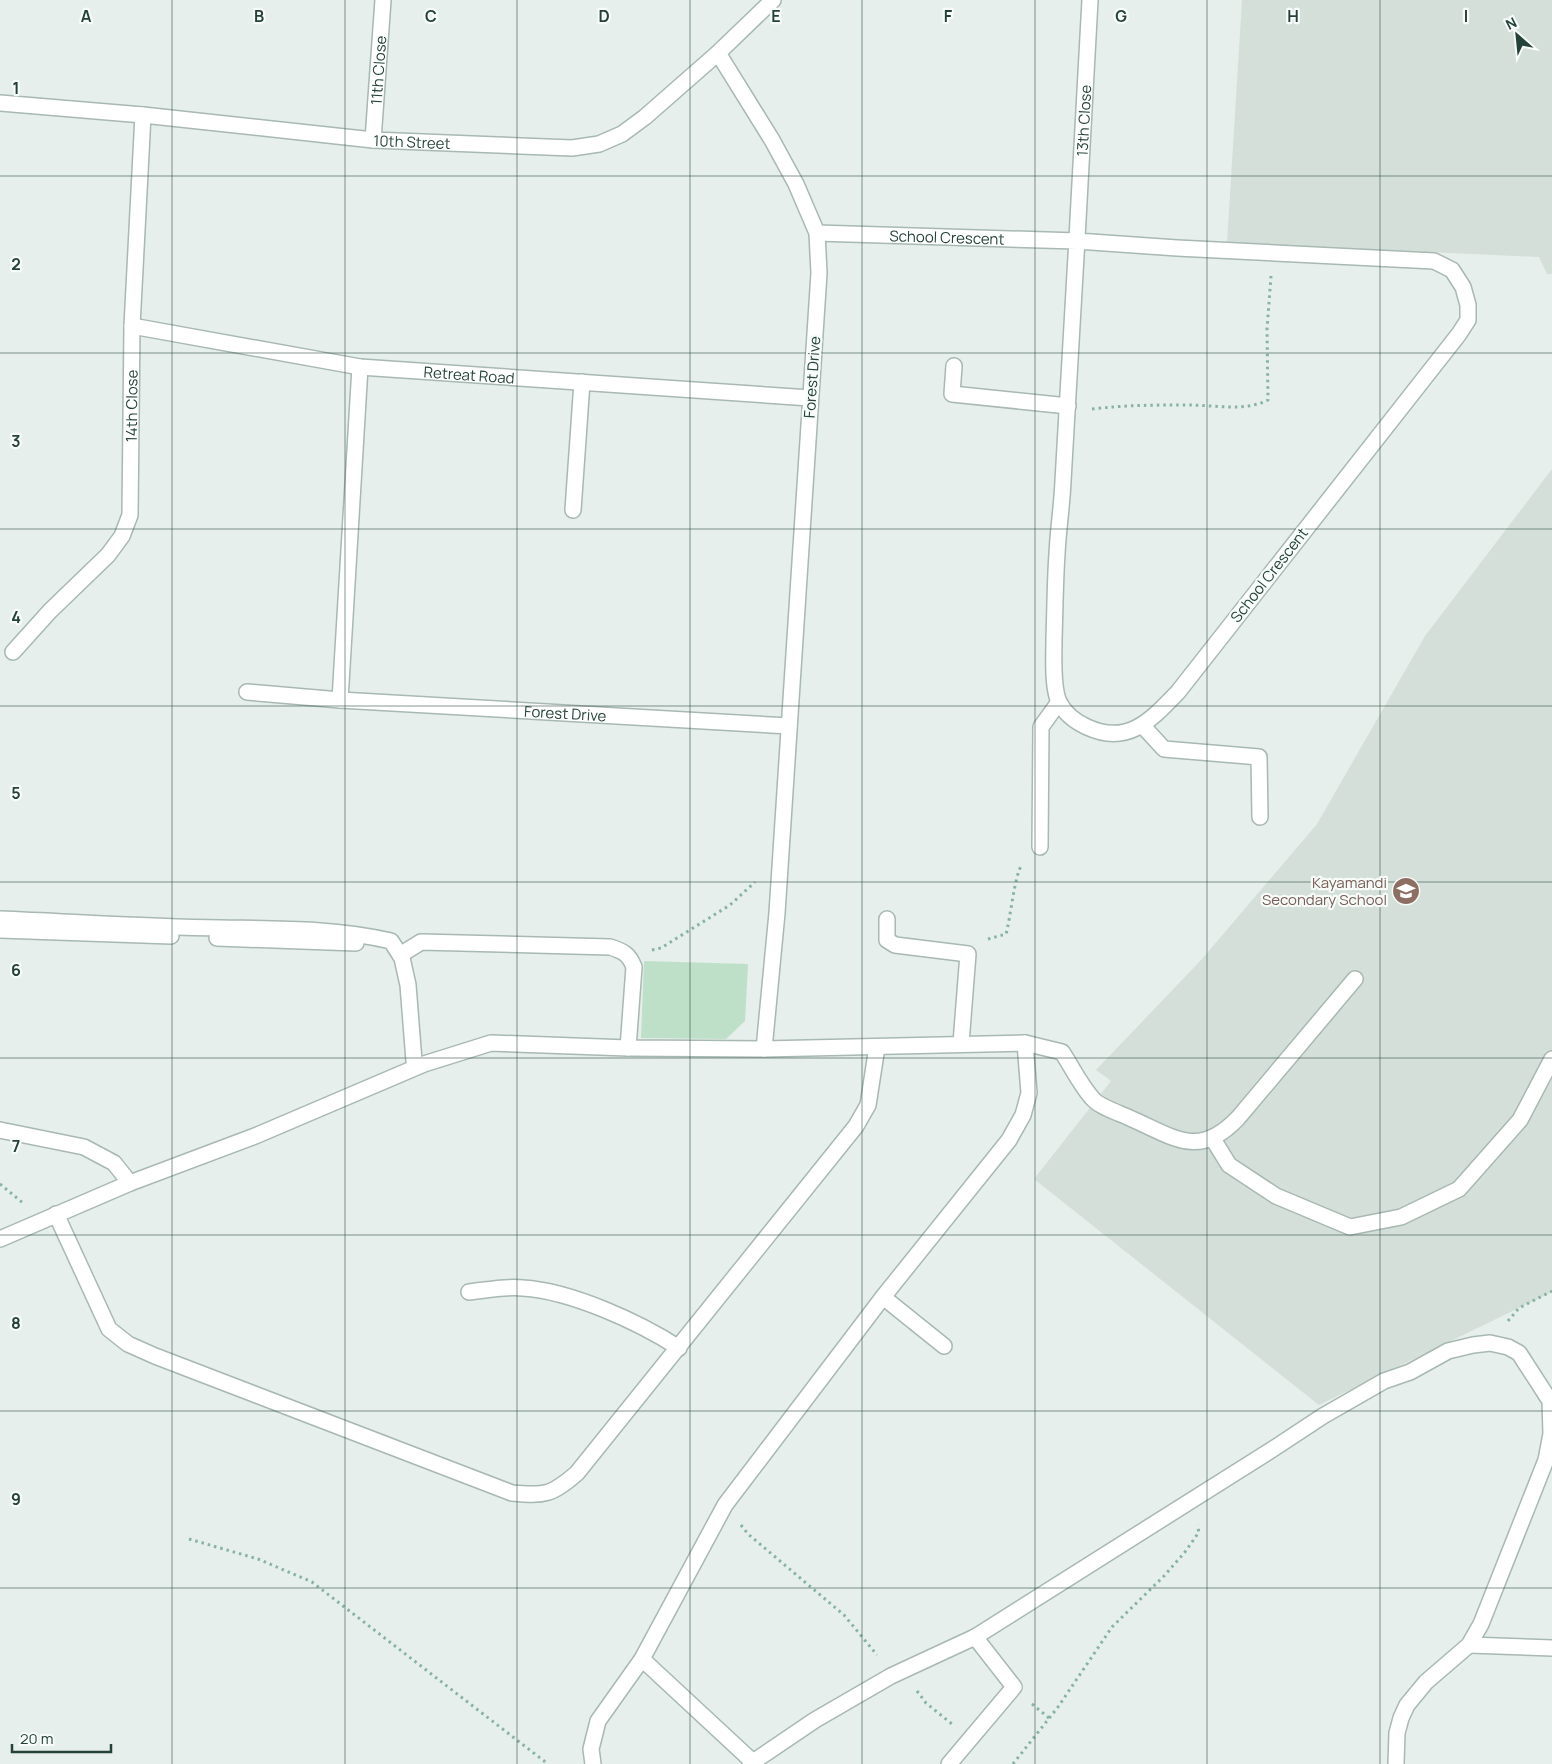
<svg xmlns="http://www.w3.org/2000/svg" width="1552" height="1764" font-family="Manrope,sans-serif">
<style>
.built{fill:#d4dfda}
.green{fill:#bfe0c8}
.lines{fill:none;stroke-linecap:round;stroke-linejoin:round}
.minor-casing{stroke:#a8b8b2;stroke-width:18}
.path{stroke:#86b3a5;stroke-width:3;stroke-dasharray:2.5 4;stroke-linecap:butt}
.minor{stroke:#fff;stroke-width:15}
.grid{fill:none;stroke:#24423a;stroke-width:1;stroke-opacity:0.55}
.labels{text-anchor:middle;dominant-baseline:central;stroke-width:4.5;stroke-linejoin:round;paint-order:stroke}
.street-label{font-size:15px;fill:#24423a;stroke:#f7fbf9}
.education-label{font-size:15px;fill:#785e54;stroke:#f7fbf9;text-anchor:end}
.grid-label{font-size:16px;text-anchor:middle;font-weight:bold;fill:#24423a;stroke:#f7fbf9;stroke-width:4.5;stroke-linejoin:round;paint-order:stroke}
</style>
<rect width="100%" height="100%" fill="#e6efeb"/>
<!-- built -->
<g class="built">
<path d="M1242,0H1552V274H1547L1539,257L1227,243Z"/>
<path d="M1552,469V1292L1319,1405L1034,1179L1111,1081L1096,1070L1202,959L1317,824L1425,636Z"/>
</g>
<!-- green -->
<path class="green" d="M644,961L748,964L745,1021L726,1039L641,1038Z"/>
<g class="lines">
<!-- minor casing -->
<g class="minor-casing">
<g id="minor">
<path d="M718,53L772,140L796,184L817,233L819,273L777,913L764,1049"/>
<path id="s1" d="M0,103L143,115L373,140L572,148L599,144L622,134L645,117L718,53L773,0"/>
<path id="s2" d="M373,140L383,0"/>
<path id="s3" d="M817,233L1077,241L1177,248L1434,261L1452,270L1463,287L1468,305V320L1459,334L1178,692C1151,720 1128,746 1087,727C1076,722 1065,714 1059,702C1052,687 1054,656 1054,639C1055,611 1055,582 1057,554C1058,530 1062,506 1063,481C1073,321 1081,160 1090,0"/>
<path id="s4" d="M132,326L360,367L810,398"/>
<path d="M954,366L952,394L1068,406"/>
<path d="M573,510L582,382"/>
<path id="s5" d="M13,652L50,611L108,555L122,536L130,515L132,326L143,115"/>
<path id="s6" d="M247,692L340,700L789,726"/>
<path d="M340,700L360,367"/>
<path d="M1142,725L1164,749L1259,757L1260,817"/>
<path d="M1040,847L1041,727L1059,702"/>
<path d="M0,919C74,922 147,927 221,928C278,929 335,928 391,941L402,958L408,985L414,1061"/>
<path d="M887,919V940L895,945L968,954L961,1043"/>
<path d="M0,930L171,936"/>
<path d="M217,938L356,943"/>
<path d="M400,955L421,942L610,947C623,951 629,954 634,967L628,1048"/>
<path d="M0,1130L84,1147L114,1163L130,1183"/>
<path d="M1213,1139L1229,1165L1276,1196L1350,1227L1401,1217L1459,1189L1520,1120L1552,1059"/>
<path d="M56,1214L109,1329L128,1344L155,1356L512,1493C545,1496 552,1495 577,1473L856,1126L868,1105L877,1047"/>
<path d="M0,1239L130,1183L255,1136L424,1064L491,1043L628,1048L764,1049L1025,1043L1062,1052C1072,1067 1082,1088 1094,1100C1100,1107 1122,1114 1132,1119C1175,1138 1199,1159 1238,1118L1355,979"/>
<path d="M469,1292C487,1290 505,1286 523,1288C571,1291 639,1322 679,1348"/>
<path d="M883,1297L944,1346"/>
<path d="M1469,1645L1552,1648"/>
<path d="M642,1659L753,1762"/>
<path d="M593,1764L591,1749L598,1721L642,1659L725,1505L883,1297L1009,1140L1023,1115L1029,1093L1025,1043"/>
<path d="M750,1764L815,1720L891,1676L975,1637L1276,1447L1323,1416L1384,1381L1410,1372L1448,1351L1473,1345L1490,1343L1508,1347L1519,1353L1550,1401L1551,1434L1546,1460L1481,1624L1469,1645L1426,1682L1407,1705L1401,1718L1397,1733L1396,1764"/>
<path d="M949,1764L1014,1687L975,1637"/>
</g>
</g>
<!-- path -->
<g class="path">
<path d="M1092,409C1126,405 1155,405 1189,405C1215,405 1244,412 1268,400L1267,329L1271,276"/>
<path d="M988,939L1006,934C1010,921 1015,872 1022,865"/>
<path d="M652,950L661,948L730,905L755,882"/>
<path d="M0,1184L23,1203"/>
<path d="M1508,1321L1519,1308L1552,1291"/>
<path d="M741,1525L748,1534L844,1615L877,1655"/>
<path d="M189,1539L258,1559L312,1582L548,1764"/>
<path d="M917,1691L926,1703L952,1724"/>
<path d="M1032,1704L1049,1718"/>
<path d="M1013,1764L1058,1707L1112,1627L1164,1576L1185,1552L1199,1532L1197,1525"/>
</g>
<!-- minor -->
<use href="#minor" class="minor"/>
</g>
<!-- grid -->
<path class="grid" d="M172,0V1764M345,0V1764M517,0V1764M690,0V1764M862,0V1764M1035,0V1764M1207,0V1764M1380,0V1764M0,176H1552M0,353H1552M0,529H1552M0,706H1552M0,882H1552M0,1058H1552M0,1235H1552M0,1411H1552M0,1588H1552"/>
<!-- icons -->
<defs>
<g id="school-disc" transform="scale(1.4375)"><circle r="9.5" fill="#8d6e63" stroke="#f7fbf9"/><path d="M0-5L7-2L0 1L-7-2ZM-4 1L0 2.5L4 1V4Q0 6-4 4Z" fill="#fff"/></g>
</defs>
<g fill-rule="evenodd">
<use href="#school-disc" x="1406" y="891"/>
</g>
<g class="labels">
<!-- street labels -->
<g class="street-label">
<text stroke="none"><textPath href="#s2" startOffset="70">11th Close</textPath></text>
<text stroke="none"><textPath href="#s3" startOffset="1891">13th Close</textPath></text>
<text stroke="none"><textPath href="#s1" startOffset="414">10th Street</textPath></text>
<text stroke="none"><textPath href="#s3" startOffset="130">School Crescent</textPath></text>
<text stroke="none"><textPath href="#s4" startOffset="341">Retreat Road</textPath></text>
<text transform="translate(812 377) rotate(-86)">Forest Drive</text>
<text stroke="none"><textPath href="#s5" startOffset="291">14th Close</textPath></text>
<text transform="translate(1269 575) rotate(-52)">School Crescent</text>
<text stroke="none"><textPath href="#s6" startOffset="319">Forest Drive</textPath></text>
</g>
<!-- education labels -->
<g class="education-label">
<text x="1387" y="882">Kayamandi<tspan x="1387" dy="17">Secondary School</tspan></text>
</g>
</g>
<g class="grid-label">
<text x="86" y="22">A</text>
<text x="259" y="22">B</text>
<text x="431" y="22">C</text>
<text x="604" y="22">D</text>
<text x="776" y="22">E</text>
<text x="948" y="22">F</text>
<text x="1121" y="22">G</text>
<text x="1293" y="22">H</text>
<text x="1466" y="22">I</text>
<text x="16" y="94">1</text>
<text x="16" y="270">2</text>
<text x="16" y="447">3</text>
<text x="16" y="623">4</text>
<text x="16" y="799">5</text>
<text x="16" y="976">6</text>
<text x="16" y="1152">7</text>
<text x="16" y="1329">8</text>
<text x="16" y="1505">9</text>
</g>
<!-- north arrow -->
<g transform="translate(1517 35) rotate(333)" stroke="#f7fbf9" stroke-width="4" paint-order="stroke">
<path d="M0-4L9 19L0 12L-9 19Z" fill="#24423a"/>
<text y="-8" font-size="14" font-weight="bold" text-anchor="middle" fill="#24423a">N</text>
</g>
<!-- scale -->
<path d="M12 1744v8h99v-8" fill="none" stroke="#24423a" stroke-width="2.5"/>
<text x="20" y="1744" font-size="15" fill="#24423a" stroke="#f7fbf9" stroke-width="4" paint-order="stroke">20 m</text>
</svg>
